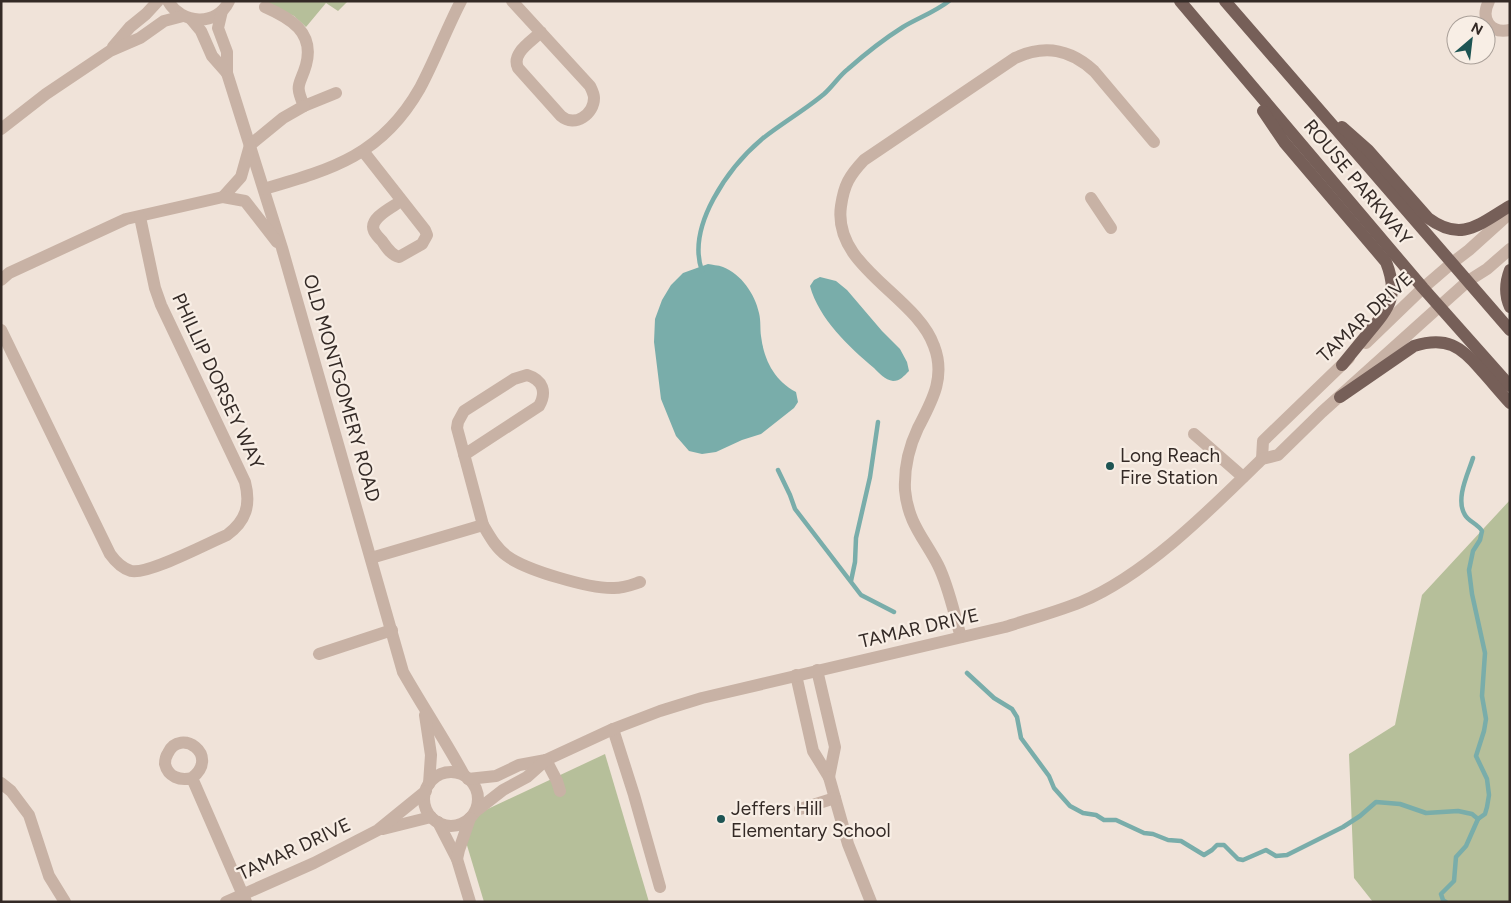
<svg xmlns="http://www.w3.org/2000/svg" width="1511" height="903" font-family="Figtree,sans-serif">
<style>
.green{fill:#b6bf9a}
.water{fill:#79adaa}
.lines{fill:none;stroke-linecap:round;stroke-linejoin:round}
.stream{stroke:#79adaa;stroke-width:4.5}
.minor{stroke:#c8b2a5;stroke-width:12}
.major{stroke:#765f58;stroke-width:12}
.poi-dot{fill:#1d5453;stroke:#f8eee5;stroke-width:2}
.labels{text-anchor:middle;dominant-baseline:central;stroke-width:4.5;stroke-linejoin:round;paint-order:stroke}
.street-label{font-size:19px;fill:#342a26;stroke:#f8eee5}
.poi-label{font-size:19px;fill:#342a26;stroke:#f8eee5;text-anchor:start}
</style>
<rect width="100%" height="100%" fill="#f0e3d9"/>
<!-- green -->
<g class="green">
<path d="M259,1H348L338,11L326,3L306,27L294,16Z"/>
<path d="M1510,500V902H1373L1354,878L1349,754L1395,725L1422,595Z"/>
<path d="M605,754L649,902H484L460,822Z"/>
</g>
<!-- water -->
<g class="water">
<path d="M708,264C712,265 718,265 723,267C741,274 755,294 759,313C761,321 760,329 761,336C764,360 774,380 796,392L798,402L794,408L761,434L742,440L716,452L702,454L689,451L676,436L661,399L654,342L655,319L662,300L671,285L683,273Z"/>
<path d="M820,277L836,281L847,290L882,331L900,349L907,362L909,371C904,376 900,381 893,381C885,380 879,373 874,368C849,347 819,319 810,286L814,280Z"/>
</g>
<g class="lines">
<!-- stream -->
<g class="stream">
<path d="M702,271C686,226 729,167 762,139C782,123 805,110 824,94C833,86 839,76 848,69C865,54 884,39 903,27C918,18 935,12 949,1"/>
<path d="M778,470L790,495L795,509L861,595L894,612"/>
<path d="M851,581L855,562L856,538L870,477L878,422"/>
<path d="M967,673L994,698L1012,709L1017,717L1021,738L1049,776L1054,788L1070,806L1083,813L1096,815L1104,820H1116L1144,833L1153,834L1168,840L1181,841L1204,855L1212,850L1217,845H1224L1238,859L1243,860L1266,850L1276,856L1287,855L1343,827L1360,816L1376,802L1400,804L1426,813L1458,811L1472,814L1478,819"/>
<path d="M1446,902L1443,900L1441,894L1454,881L1456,857L1466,846L1478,819L1485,814L1487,807L1489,795L1487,779L1476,756L1484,731L1486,719L1482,696L1485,653L1472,594L1469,570L1473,551L1480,540L1482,531C1478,524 1468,521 1465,515C1455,499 1468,474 1473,458"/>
</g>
<!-- minor -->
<g class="minor">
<path d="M168,1C181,24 217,27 229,1"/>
<path d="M512,1L590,86C592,90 594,94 594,98C594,114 575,128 561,116L518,68C511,53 531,42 541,32"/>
<path d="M1489,1C1480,19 1490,34 1510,30"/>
<path d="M265,7C290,18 315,32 306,65C300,86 294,83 304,106L336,93"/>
<path d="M222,11L218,28L227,52V73L282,248L403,672C423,707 445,740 464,775"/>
<path d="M191,19L201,31L212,56L227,73"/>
<path d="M113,47L130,27L146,14L158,1"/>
<path d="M1,129L46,94L110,51L140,38L164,21L183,16"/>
<path d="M250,145L283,118L304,106"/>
<path d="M363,151L425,230L427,235L422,244L399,257C391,255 387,248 382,241C379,238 376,235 374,231C368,218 393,207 401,201"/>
<path d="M264,189C333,169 382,155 420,88C435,60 446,30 461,1"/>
<path d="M223,197L241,177L250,145"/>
<path d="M1091,198L1111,228"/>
<path d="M1,280L9,273L126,219L223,197L245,201L277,242"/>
<path d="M1,330L110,554C115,561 121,568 131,571C148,575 208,543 227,535C246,521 251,505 245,482L161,305L155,288L140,217"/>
<path d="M1366,343L1423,288L1452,263L1469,250L1510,213"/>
<path d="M1194,434L1243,477"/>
<path d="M1262,459L1263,441L1349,358"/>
<path d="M483,525C490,537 496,548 507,556C526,570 590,589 614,588C624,588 631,585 640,582"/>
<path d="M371,558L483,525L457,428L458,422L464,411L514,379L527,375C543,380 547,392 539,406L464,455"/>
<path d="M961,637C954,614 949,587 938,565C924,538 908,523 905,490C904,468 909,447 918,428C932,401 946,377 934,346C916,295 832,267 841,206C844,185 849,176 864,160L1015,58C1045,44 1070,49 1094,71L1154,142"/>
<path d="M319,654L392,630"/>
<path d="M796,675L813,751L829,777L835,747L817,670"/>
<path d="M425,715L431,755L429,784"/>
<path d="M613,729L634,795L660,887"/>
<path d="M546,760L557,781L560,791"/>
<circle cx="451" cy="799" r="27"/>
<path d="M829,777L848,844L871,902"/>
<path d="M192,778C180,781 168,777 165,764C165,759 166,756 168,753C180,727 221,755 192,778L246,902"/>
<path d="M468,779L496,776L519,765L546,760L613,729L660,711L702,698L1005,627C1030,619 1056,612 1081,602C1146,575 1212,508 1262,459L1278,455L1322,412L1431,314L1468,281L1487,269L1510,249"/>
<path d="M1,783L11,791L29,815L49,876L65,902"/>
<path d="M800,809L835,798"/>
<path d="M476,811L503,790L527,777L546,760"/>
<path d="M438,822L457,859L470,902"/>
<path d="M383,829L431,817"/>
<path d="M457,859L459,850L470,818"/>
<path d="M226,902L314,863L378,830L426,791"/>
</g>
<!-- major -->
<g class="major">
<path d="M1180,1L1423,288L1510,386"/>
<path d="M1225,1L1510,330"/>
<path d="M1263,111L1284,142L1386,262C1399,295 1390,307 1369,332C1360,343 1351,354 1342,365"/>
<path d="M1342,127L1368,150L1428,218C1462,243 1479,224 1510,206"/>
<path d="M1510,270C1505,283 1504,294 1510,307"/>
<path d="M1340,397L1414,346C1446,336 1461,346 1481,370C1491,381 1500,392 1510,403"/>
</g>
</g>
<!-- markers -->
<g class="poi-dot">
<circle cx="1110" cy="466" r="5"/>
<circle cx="721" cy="819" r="5"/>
</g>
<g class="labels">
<!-- street labels -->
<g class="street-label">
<text transform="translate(1358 182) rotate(50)">ROUSE PARKWAY</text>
<text transform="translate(1365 317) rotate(-43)">TAMAR DRIVE</text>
<text transform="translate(218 381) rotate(65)">PHILLIP DORSEY WAY</text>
<text transform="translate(342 388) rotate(74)">OLD MONTGOMERY ROAD</text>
<text transform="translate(919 628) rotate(-13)">TAMAR DRIVE</text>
<text transform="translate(294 849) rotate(-25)">TAMAR DRIVE</text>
</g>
<!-- poi labels -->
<g class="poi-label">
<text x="1120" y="455">Long Reach<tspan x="1120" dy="22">Fire Station</tspan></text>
<text x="731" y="808">Jeffers Hill<tspan x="731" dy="22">Elementary School</tspan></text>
</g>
</g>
<!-- border -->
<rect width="1511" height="903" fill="none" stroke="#342a26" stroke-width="5"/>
<!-- north arrow -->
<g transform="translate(1471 40) rotate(28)"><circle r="24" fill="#f8eee5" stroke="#aaa099"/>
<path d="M0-4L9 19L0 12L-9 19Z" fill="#1d5453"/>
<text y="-8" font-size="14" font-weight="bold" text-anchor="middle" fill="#342a26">N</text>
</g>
</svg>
